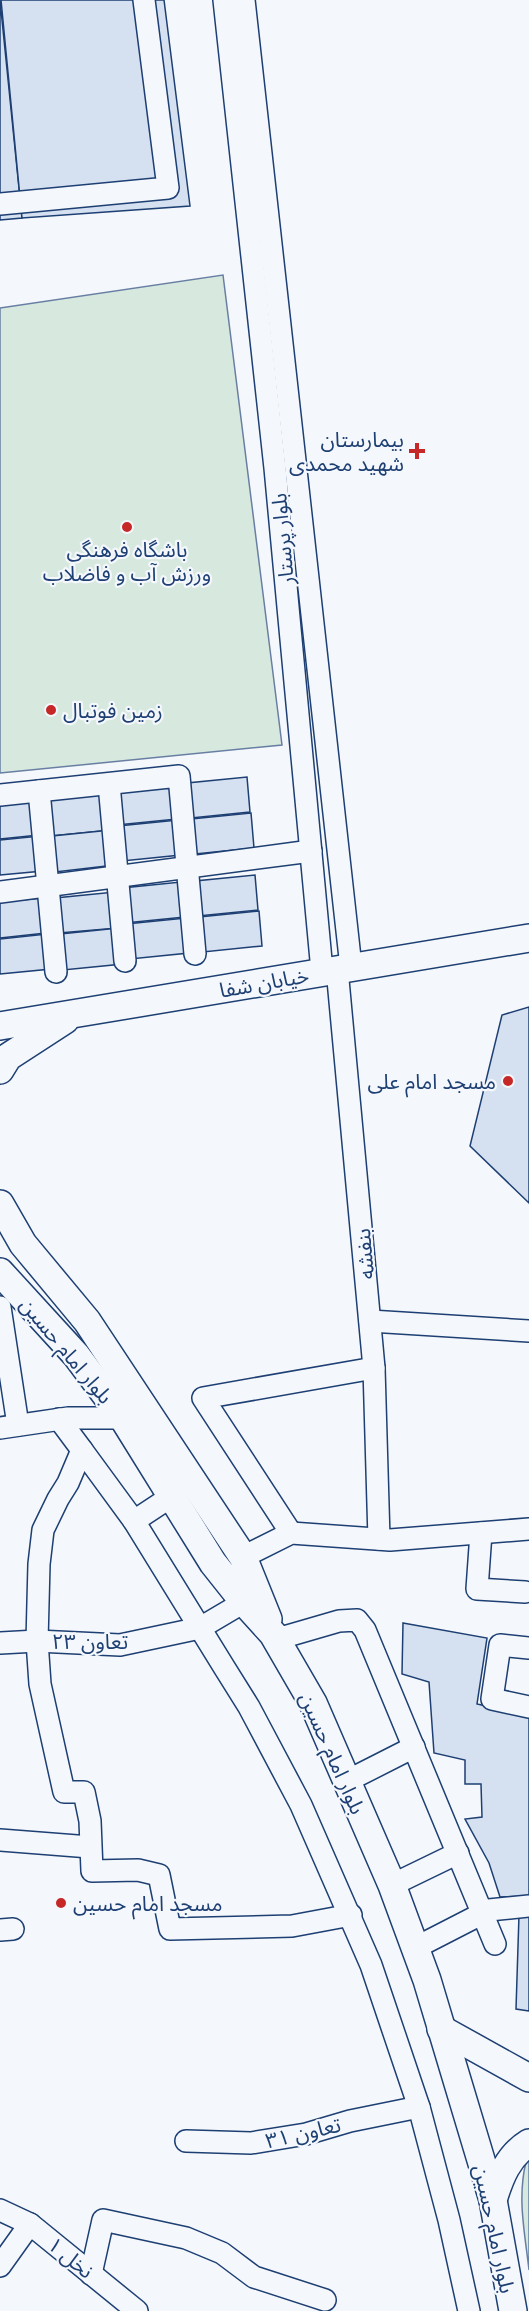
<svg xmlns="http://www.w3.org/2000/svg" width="529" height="2311" font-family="'Golos Text','Noto Sans Arabic',sans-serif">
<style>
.green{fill:#d7e8df;stroke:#687fa3;stroke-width:1.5}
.building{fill:#d5e0f0;stroke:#1d3f73;stroke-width:1.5}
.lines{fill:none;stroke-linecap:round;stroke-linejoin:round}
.minor-casing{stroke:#1d3f73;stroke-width:24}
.major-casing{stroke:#1d3f73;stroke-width:30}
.minor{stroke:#f4f7fb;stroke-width:21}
.major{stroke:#f4f7fb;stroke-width:27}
.poi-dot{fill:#c62828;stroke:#f4f7fb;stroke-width:2}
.labels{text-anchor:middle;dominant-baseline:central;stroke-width:4.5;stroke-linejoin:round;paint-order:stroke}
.poi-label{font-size:21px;fill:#1d3f73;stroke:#f4f7fb;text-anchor:end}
.street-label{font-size:21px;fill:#1d3f73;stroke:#f4f7fb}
</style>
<rect width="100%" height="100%" fill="#f4f7fb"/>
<!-- green -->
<g class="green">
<path d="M223,275L282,745L0,773V308Z"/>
<path d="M529,2160V2270C525,2234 517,2198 526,2162Z"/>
</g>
<!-- building -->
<g class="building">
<path d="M0,0L22,218L0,220Z"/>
<path d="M1,0H164L190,206L22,218Z"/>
<path d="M247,777L250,812L191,818L187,783Z"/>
<path d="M174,784L177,819L117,825L114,790Z"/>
<path d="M107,794L111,830L51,836L48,800Z"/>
<path d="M35,800L39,835L0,839V803Z"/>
<path d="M251,813L254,848L195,854L191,819Z"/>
<path d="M178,820L181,855L122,861L118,826Z"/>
<path d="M111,830L115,865L55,872L52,836Z"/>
<path d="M40,836L43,871L0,875V840Z"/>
<path d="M255,875L258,910L198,916L195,881Z"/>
<path d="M181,882L185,917L125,923L122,888Z"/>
<path d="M115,892L118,928L59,933L55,898Z"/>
<path d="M43,898L46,933L0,938V902Z"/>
<path d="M259,911L262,946L203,952L199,917Z"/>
<path d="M186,918L189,953L130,959L126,924Z"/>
<path d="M119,928L123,964L63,970L60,934Z"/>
<path d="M47,934L51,969L0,974V939Z"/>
<path d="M529,1007V1203L470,1146L502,1015Z"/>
<path d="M403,1623L487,1638L477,1704L529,1716V1896L500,1897L489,1863L465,1819L482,1817L481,1784H465V1760L434,1753L429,1682L402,1674Z"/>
<path d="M519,1915H529V2011L516,2009Z"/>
</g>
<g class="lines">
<!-- minor casing -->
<g class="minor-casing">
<g id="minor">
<path d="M224,0L275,468L322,971"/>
<path d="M244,0L351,967"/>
<path d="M0,204L168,188L144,0"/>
<path d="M109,784L125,961"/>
<path d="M39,791L56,972"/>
<path d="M0,795L179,776L195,954"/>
<path d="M0,892L311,851"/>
<path d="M337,969L374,1368L379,1539"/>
<path d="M0,1307L18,1425"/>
<path d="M370,1321L529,1331"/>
<path d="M59,1419L82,1450L68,1483L58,1499L43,1530L39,1564L37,1641L40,1684L64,1792H84L90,1821L92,1871L138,1870L159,1875L170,1929L292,1926L351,1915"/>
<path d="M0,1428L68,1418H123"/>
<path d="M82,1450L134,1521L224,1667L249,1707L301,1805L371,1965L419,2107L449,2220L469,2311"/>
<path d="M134,1521L172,1496"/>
<path d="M291,1533L203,1398L374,1368"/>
<path d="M481,1533L477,1589L525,1592"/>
<path d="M243,1557L291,1533L390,1540L529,1529"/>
<path d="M277,1639L339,1621L357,1620L365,1630L495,1944"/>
<path d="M0,1643L37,1641L120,1645L200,1628L244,1602"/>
<path d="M529,1648L500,1645L492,1699L529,1707"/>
<path d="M347,1781L414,1747"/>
<path d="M0,1840L90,1847"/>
<path d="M392,1885L458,1853"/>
<path d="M0,1930L13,1929"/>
<path d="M415,1948L489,1910L529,1906"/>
<path d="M186,2141L251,2143L306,2134L350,2121L419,2107"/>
<path d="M0,2210L30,2224L137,2311"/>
<path d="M0,2266L30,2224"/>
<path d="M91,2274L103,2220L186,2238L222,2253L254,2277L325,2300"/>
</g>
</g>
<!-- major casing -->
<g class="major-casing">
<g id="major">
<path d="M0,1026L529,938"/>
<path d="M0,1070L8,1057L65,1020"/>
<path d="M0,1204L23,1244L87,1321L243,1557L268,1619"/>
<path d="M0,1272L76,1355L123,1418L213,1563L244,1602L273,1634L313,1703L392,1885L427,1980L493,2200L513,2311"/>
<path d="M441,2029L529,2078"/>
<path d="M493,2200C500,2177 508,2156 529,2143"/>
</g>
</g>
<!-- minor -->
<use href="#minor" class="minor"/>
<!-- major -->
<use href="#major" class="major"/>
</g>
<!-- markers -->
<g class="poi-dot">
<path d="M414 442h6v6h6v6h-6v6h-6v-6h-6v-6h6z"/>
<circle cx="127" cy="527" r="6"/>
<circle cx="51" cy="710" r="6"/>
<circle cx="508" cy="1081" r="6"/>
<circle cx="61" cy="1903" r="6"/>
</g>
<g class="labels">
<!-- poi labels -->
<g class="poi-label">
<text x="404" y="439">بیمارستان<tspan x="404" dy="24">شهید محمدی</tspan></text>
<text x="127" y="549" text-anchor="middle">باشگاه فرهنگی<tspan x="127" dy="24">ورزش آب و فاضلاب</tspan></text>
<text x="63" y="710" text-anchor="start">زمین فوتبال</text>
<text x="496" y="1081">مسجد امام علی</text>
<text x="73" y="1903" text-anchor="start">مسجد امام حسین</text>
</g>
<!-- street labels -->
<g class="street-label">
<text transform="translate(282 539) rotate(-95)">بلوار پرستار</text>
<text transform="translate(264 982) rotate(-10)">خیابان شفا</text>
<text transform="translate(364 1254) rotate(-95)">بنفشه</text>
<text transform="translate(67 1350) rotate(50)">بلوار امام حسین</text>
<text x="90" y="1641">تعاون ۲۳</text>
<text transform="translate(333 1753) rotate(66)">بلوار امام حسین</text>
<text transform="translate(303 2132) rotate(-13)">تعاون ۳۱</text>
<text transform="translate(495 2229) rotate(78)">بلوار امام حسین</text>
<text transform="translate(71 2257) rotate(39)">نخل ۱</text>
</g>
</g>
</svg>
